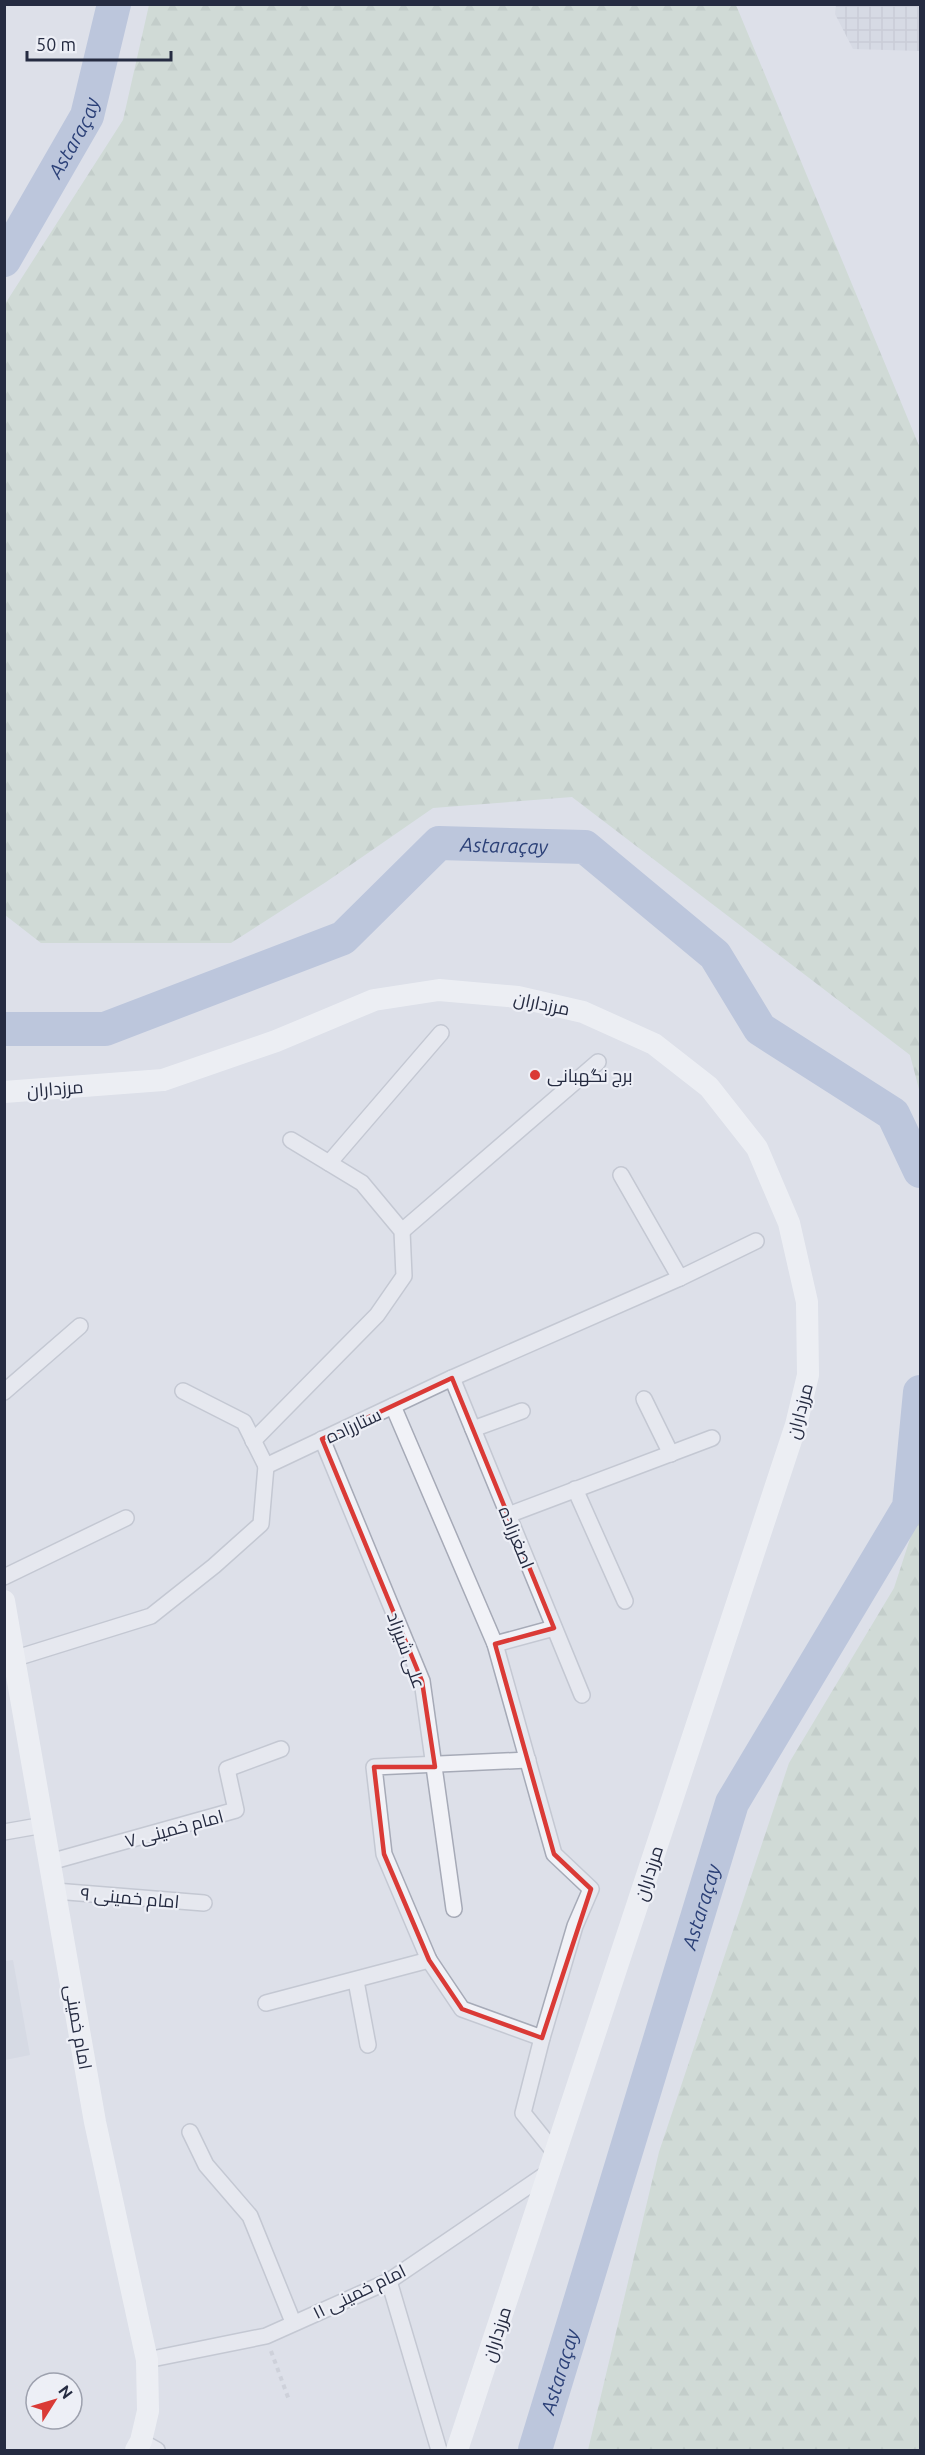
<svg xmlns="http://www.w3.org/2000/svg" width="925" height="2455" font-family="Ubuntu,Cairo,sans-serif">
<style>
.built{fill:#cfd2de}
.industrial{fill:url(#industrial-grid)}
.forest{fill:url(#forest-firs)}
.lines{fill:none;stroke-linecap:round;stroke-linejoin:round}
.river{stroke:#95a6cc;stroke-width:34}
.street-casing{stroke:#a6aab7;stroke-width:18}
.path{stroke:#bcbec8;stroke-width:4;stroke-dasharray:4.5 4.5;stroke-linecap:butt}
.street{stroke:#f1f2f7;stroke-width:15}
.secondary{stroke:#fff;stroke-width:22}
.marked{fill:none;stroke:#da3a36;stroke-width:4.5;stroke-linejoin:round}
.poi-dot{fill:#da3a36;stroke:#edeff6;stroke-width:2}
.labels{text-anchor:middle;dominant-baseline:central;stroke-width:4.5;stroke-linejoin:round;paint-order:stroke}
.street-label{font-size:18px;fill:#252b41;stroke:#edeff6}
.poi-label{font-size:18px;fill:#252b41;stroke:#edeff6;text-anchor:start}
.water-label{font-size:20px;font-style:italic;fill:#2c4178;stroke:#edeff6}
</style>
<defs>
<pattern id="industrial-grid" width="8" height="8" patternUnits="userSpaceOnUse" patternTransform="scale(1.5)"><rect width="8" height="8" fill="#cfd2de"/><path d="M0 4h8M4 0v8" fill="none" stroke="#b2b4c0"/></pattern>
<pattern id="forest-firs" width="22" height="20" patternUnits="userSpaceOnUse" patternTransform="scale(1.5)"><rect width="22" height="20" fill="#c0d3be"/><path d="M5 1l3.5 6h-7zM16 11l3.5 6h-7z" fill="#a5b5a4"/></pattern>
</defs>
<rect width="100%" height="100%" fill="#dde0e9"/>
<!-- built -->
<path class="built" d="M13,1960L30,2055L5,2060V1961Z"/>
<!-- industrial -->
<path class="industrial" d="M836,5H920V51L853,49L835,14Z"/>
<!-- forest -->
<g class="forest">
<path d="M149,5H736L920,448V1093L910,1055L572,797L433,808L326,882L231,943H41L5,915V304L123,120Z"/>
<path d="M920,1508V2450H588L659,2152L789,1763L894,1588Z"/>
</g>
<g class="lines">
<!-- river -->
<g class="river">
<path id="s1" d="M4,260L87,116L114,4"/>
<path id="s2" d="M4,1029H105L343,938L439,843L585,847L715,955L760,1029L893,1114L920,1171"/>
<path id="s3" d="M535,2450L732,1803L909,1507L920,1392"/>
</g>
<!-- street casing -->
<g class="street-casing">
<g id="street">
<path d="M329,1163L441,1033"/>
<path d="M621,1175L680,1278"/>
<path d="M402,1231L598,1062"/>
<path d="M452,1378L582,1695"/>
<path d="M183,1391L244,1422L266,1466"/>
<path d="M4,1392L80,1326"/>
<path d="M644,1399L671,1454"/>
<path d="M393,1406L495,1644L554,1854L591,1889L575,1926L542,2038"/>
<path d="M473,1429L522,1411"/>
<path d="M322,1439L422,1681L454,1909"/>
<path d="M253,1441L377,1315L404,1276L402,1231L362,1183L291,1140"/>
<path d="M266,1466L452,1378L680,1278L756,1241"/>
<path d="M575,1489L625,1601"/>
<path d="M508,1515L712,1438"/>
<path d="M4,1577L126,1518"/>
<path d="M495,1644L554,1628"/>
<path d="M13,1659L151,1616L214,1566L261,1524L266,1466"/>
<path d="M528,1760L374,1767L384,1854L429,1960L462,2009L542,2038L523,2113L556,2154"/>
<path d="M4,1832L44,1825"/>
<path d="M50,1862L236,1810L227,1769L281,1749"/>
<path d="M55,1891L204,1903"/>
<path d="M356,1981L368,2045"/>
<path d="M266,2003L429,1960"/>
<path d="M190,2132L206,2165L250,2216L293,2322"/>
<path d="M389,2281L439,2450"/>
<path d="M147,2360L266,2336L389,2281L549,2172"/>
<path d="M141,2441L157,2450"/>
</g>
</g>
<!-- path -->
<path class="path" d="M271,2351L289,2400"/>
<!-- street -->
<use href="#street" class="street"/>
<!-- secondary -->
<g class="secondary">
<path d="M4,1092L163,1080L276,1041L374,1000L439,990L518,997L583,1012L654,1044L709,1087L757,1148L789,1223L807,1302L808,1375L796,1425L457,2450"/>
<path d="M4,1601L95,2122L147,2360L148,2411L141,2441L136,2450"/>
</g>
</g>
<!-- marked area -->
<path d="M0 0H925V2455H0ZM452,1378L554,1628L495,1644L554,1854L591,1889L542,2038L462,2009L429,1960L384,1854L374,1767H435L422,1681L322,1439Z" fill="#dde0e9" fill-opacity=".55" fill-rule="evenodd"/>
<path class="marked" d="M452,1378L554,1628L495,1644L554,1854L591,1889L542,2038L462,2009L429,1960L384,1854L374,1767H435L422,1681L322,1439Z"/>
<!-- markers -->
<circle class="poi-dot" cx="535" cy="1075" r="6"/>
<g class="labels">
<!-- street labels -->
<g class="street-label">
<text transform="translate(542 1003) rotate(12)">مرزداران</text>
<text transform="translate(55 1088) rotate(-4)">مرزداران</text>
<text transform="translate(799 1411) rotate(-75)">مرزداران</text>
<text transform="translate(353 1425) rotate(-25)">ستارزاده</text>
<text transform="translate(517 1537) rotate(68)">اصغرزاده</text>
<text transform="translate(407 1650) rotate(70)">علی شیرزاد</text>
<text transform="translate(174 1828) rotate(-15)">امام خمینی ۷</text>
<text transform="translate(648 1873) rotate(-72)">مرزداران</text>
<text transform="translate(130 1897) rotate(5)">امام خمینی ۹</text>
<text transform="translate(79 2027) rotate(80)">امام خمینی</text>
<text transform="translate(359 2291) rotate(-26)">امام خمینی ۱۱</text>
<text transform="translate(496 2334) rotate(-72)">مرزداران</text>
</g>
<!-- poi labels -->
<g class="poi-label">
<text x="547" y="1075">برج نگهبانی</text>
</g>
<!-- water labels -->
<g class="water-label">
<text stroke="none"><textPath href="#s1" startOffset="141">Astaraçay</textPath></text>
<text stroke="none"><textPath href="#s2" startOffset="556">Astaraçay</textPath></text>
<text stroke="none"><textPath href="#s3" startOffset="568">Astaraçay</textPath></text>
<text stroke="none"><textPath href="#s3" startOffset="82">Astaraçay</textPath></text>
</g>
</g>
<!-- border -->
<rect width="925" height="2455" fill="none" stroke="#252b41" stroke-width="12"/>
<!-- north arrow -->
<g transform="translate(54 2401) rotate(53)"><circle r="28" fill="#edeff6" stroke="#9da1ae" stroke-width="1.5"/>
<path d="M0-4.5L10 22L0 15L-10 22Z" fill="#da3a36"/>
<text y="-9" font-size="16" font-weight="bold" text-anchor="middle" fill="#252b41">N</text>
</g>
<!-- scale -->
<path d="M27 51v9h144v-9" fill="none" stroke="#252b41" stroke-width="3"/>
<text x="36" y="51" font-size="18" fill="#252b41" stroke="#edeff6" stroke-width="4.5" paint-order="stroke">50 m</text>
</svg>
